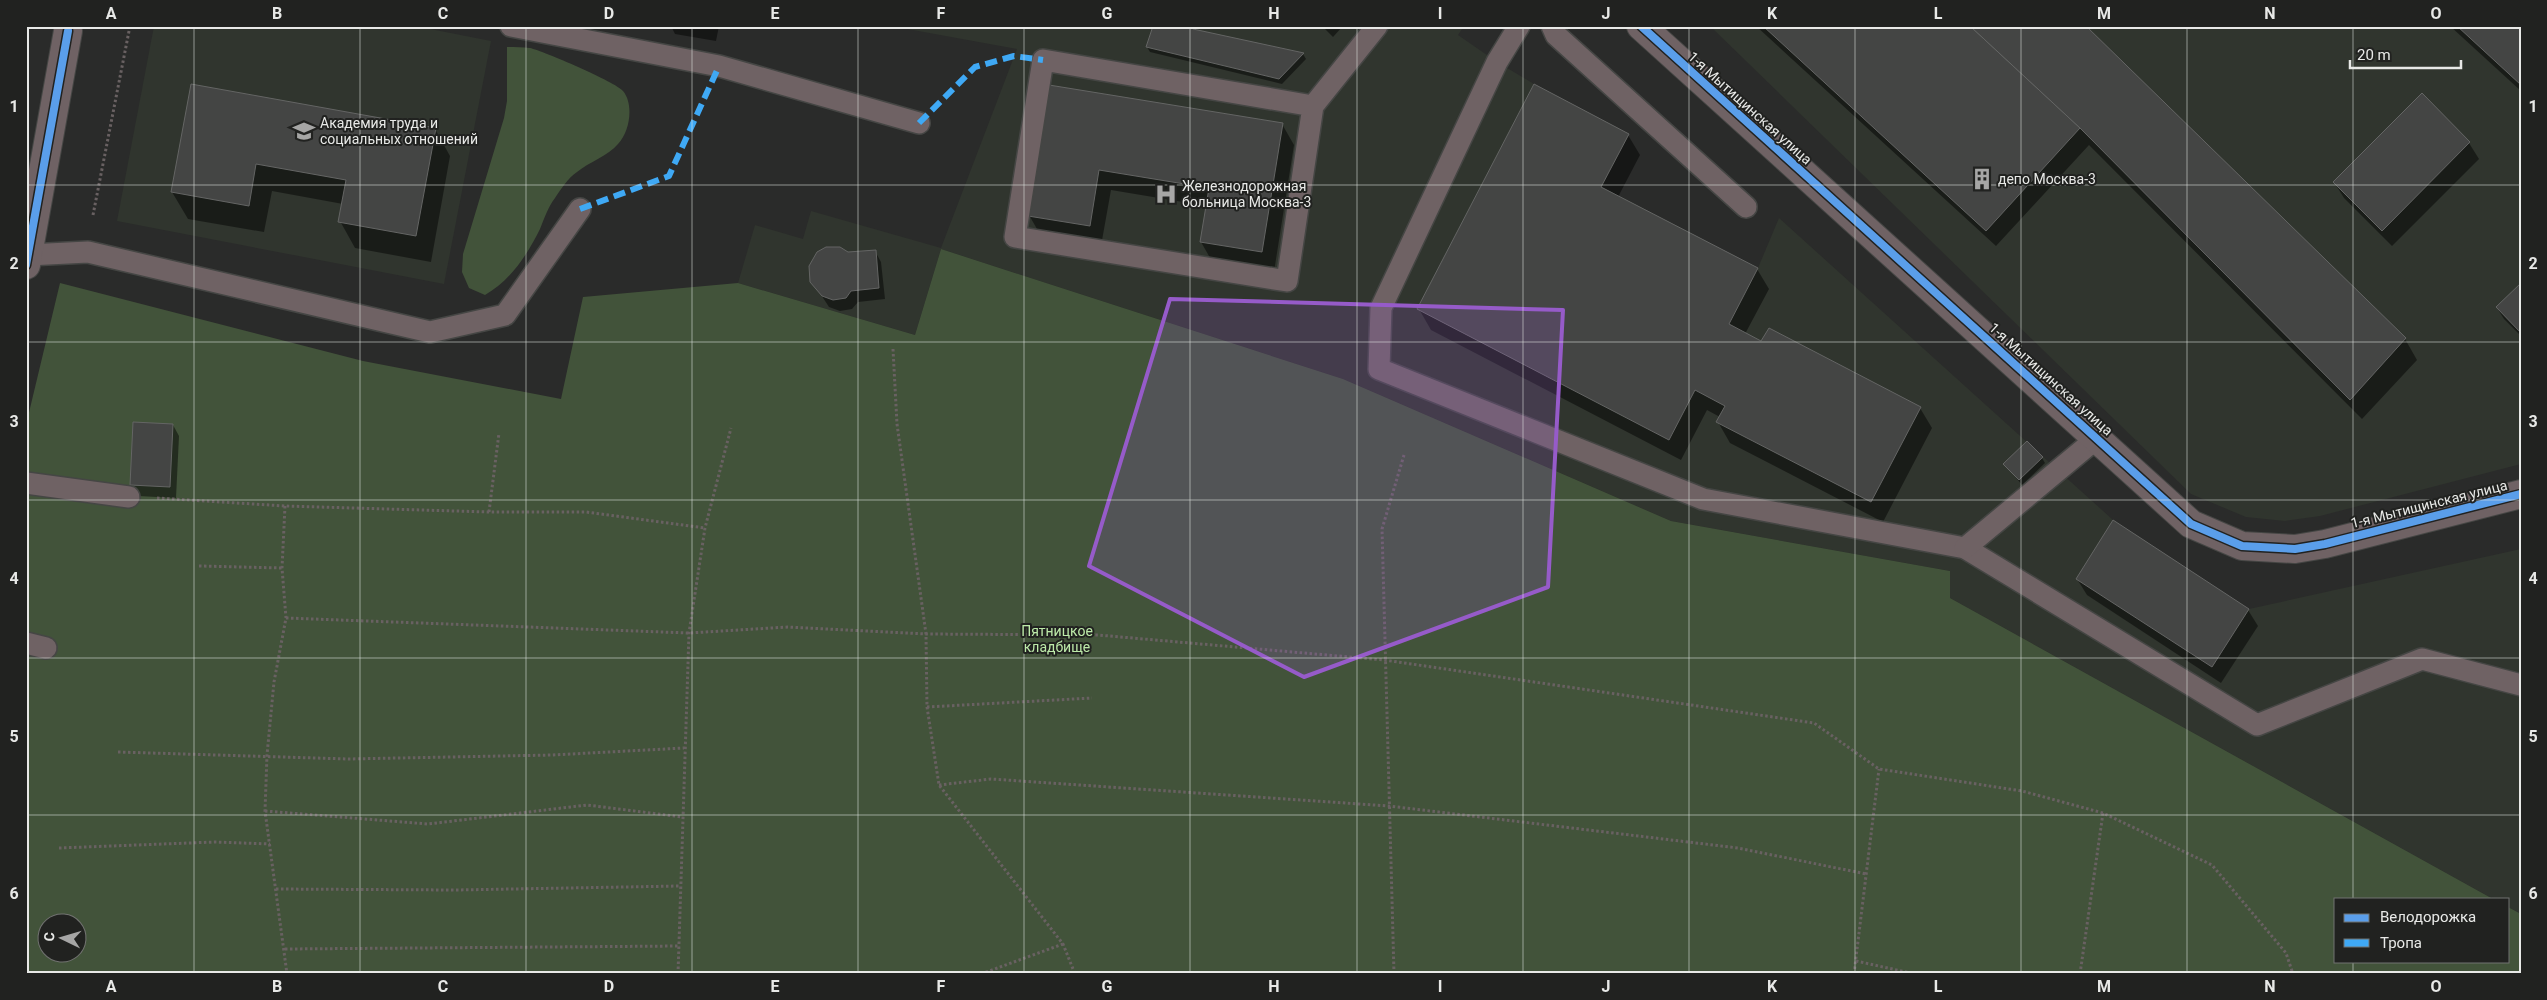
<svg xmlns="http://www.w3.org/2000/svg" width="2547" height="1000" font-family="Roboto,sans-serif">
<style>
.built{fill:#30352e}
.green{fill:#42533a;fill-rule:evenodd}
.shadow{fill:#0007}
.building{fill:#444544;stroke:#646564}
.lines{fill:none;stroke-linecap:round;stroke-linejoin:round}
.service-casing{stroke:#454644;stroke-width:24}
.minor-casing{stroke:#454644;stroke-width:30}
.tertiary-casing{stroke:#454644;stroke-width:30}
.path{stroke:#696162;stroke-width:3;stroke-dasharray:2.5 2.5;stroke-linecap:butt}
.service{stroke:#6f6264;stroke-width:21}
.minor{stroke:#6f6264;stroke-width:28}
.tertiary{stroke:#6f6264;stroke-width:28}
.quiet{stroke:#3fa9f5;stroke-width:6;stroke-dasharray:12 6;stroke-linecap:butt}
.cycleway-casing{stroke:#212220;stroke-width:11}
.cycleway{stroke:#5a9eea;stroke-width:8}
.marked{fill:#965bc9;fill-opacity:0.2;stroke:#965bc9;stroke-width:4;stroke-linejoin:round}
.grid{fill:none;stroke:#e8e9e7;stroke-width:1;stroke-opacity:0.55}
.labels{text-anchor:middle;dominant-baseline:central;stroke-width:4;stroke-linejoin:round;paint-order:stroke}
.street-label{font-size:14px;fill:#e8e9e7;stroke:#212220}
.poi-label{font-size:14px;fill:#e8e9e7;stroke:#212220;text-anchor:start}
.park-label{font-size:14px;fill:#bdeaa9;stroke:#212220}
.neatline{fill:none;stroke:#e8e9e7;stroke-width:2}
.grid-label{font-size:16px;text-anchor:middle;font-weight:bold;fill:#e8e9e7}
</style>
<rect width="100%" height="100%" fill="#2a2b2a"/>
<!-- built -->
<g class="built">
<path d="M154,26H415L491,41L444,284L117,221Z"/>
<path d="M891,26H1464L1458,35L1497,62L1534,84L1629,134L1602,187L1758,268L1779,218L2113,520L2249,609L2521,549V914L2508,907V899H2493L1950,598V571L1671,521L1343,379L941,249L915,335L738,283L755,225L803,239L811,211L941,248L1017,49Z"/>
<path d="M1710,26H2521V464L2320,516L2285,521L2246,517L2191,494Z"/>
</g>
<!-- green -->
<g class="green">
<path d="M507,47C514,47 523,47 530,48C543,51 616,82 623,91C634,104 630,132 618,144C608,156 589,162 577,172C568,178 561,189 555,198C548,207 544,219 540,229C527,255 511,280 485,295L469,288L462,272L463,254L504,118L507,101Z"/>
<path d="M941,249L1343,379L1671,521L1950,571V598L2493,899H2336V961H2508V907L2521,914V974H26V425L60,283L363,361L561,399L583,297L738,283L915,335ZM48,922H78V952H48Z"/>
</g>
<!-- shadow -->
<g class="shadow">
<path d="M671,26H719L716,41L675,34Z"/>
<path d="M1155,26H1198L1196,31L1303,54L1306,59L1282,84L1150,52L1147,47Z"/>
<path d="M1322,26H1343L1333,37Z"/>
<path d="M1756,26H2084L2405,339L2417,360L2362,419L2089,145L1996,246Z"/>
<path d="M2450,26H2521V91Z"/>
<path d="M192,85L435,129L450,156L431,262L355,248L340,221L343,204L272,191L264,232L188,219L172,192Z"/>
<path d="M1050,87L1282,124L1294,145L1274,272L1213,263L1201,242L1207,206L1111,190L1101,246L1041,236L1029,215Z"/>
<path d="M2422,95L2469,143L2479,159L2392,246L2344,198L2334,182Z"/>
<path d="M1628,135L1640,155L1618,197L1757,269L1769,289L1745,334L1920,408L1932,428L1883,522L1730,443L1718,422L1720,417L1707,410L1681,460L1431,330L1419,309Z"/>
<path d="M875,251L881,262L885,299L858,302L852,309L840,311L829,307L812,281L848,253Z"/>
<path d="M2521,285V336L2504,319L2497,308Z"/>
<path d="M173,425L179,436L176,498L138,496L132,484Z"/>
<path d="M2042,458L2045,463L2022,485L2005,464Z"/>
<path d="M2077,579L2248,610L2258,626L2221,683L2087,595Z"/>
</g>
<!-- building -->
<g class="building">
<path d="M1153,26H1194L1193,29L1304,53L1279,79L1146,47Z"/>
<path d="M1763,26H1970L2080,128L1986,231Z"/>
<path d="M1970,26H2086L2406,338L2350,400L2080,128Z"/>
<path d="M2457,26H2521V85Z"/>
<path d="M191,84L436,128L416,236L338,222L346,180L256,164L249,206L171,192Z"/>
<path d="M1534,84L1629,134L1601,187L1758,268L1729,324L1761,341L1769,328L1921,407L1871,502L1716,422L1725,406L1695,390L1669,440L1417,309Z"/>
<path d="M1049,85L1283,123L1262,252L1200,242L1209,188L1099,170L1090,226L1028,216Z"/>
<path d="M2422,93L2470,142L2382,231L2333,182Z"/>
<path d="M826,247H840L848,252L876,250L879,288L851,291L846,298L833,300L822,296L810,282L809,266L817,252Z"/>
<path d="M2521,283V333L2496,307Z"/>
<path d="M133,422L173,424L170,487L130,485Z"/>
<path d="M2027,441L2043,457L2019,480L2003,464Z"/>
<path d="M2113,520L2249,609L2212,667L2076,579Z"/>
</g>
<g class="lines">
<!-- service casing -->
<g class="service-casing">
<g id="service">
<path d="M511,26L719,66L919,123"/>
<path d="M1519,26L1497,62L1381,308L1379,369L1703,499L1965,548L2257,725L2422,659L2521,685"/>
<path d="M1552,26L1556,35L1746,207"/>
<path d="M1313,106L1043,60L1015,237L1287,281L1313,106L1377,26"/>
<path d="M28,255L88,252L430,332L505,315L580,209"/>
<path d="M26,483L129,497"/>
<path d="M1965,548L2097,438"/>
<path d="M26,643L46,648"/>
</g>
</g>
<!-- minor casing -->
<g class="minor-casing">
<g id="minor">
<path d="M1641,26L2191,524L2242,546L2295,549L2325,544L2521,494"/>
<path d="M28,255L68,31"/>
</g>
</g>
<!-- tertiary casing -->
<g class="tertiary-casing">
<path id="tertiary" d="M26,255H28L26,265"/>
</g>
<!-- path -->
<g class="path">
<path d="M93,215L130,26"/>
<path d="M893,349L897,424L926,634L927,707L939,785L1063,944L1075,974"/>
<path d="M157,498L285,506L489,512H586L705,528"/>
<path d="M285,506L282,568L286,618L274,682L267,755L265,811L287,974"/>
<path d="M489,512L499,433"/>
<path d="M199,566L282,568"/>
<path d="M286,618L689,633L788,627L926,634L1098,635L1384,660L1814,723L1879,769L2022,791L2103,813L2212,865L2286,953L2293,974"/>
<path d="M927,707L1092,698"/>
<path d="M118,752L348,759L552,755L684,748"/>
<path d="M939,785L991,779L1389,806L1738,848L1866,874"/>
<path d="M265,811L428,824L587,805L682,817"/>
<path d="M59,848L215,842L270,844"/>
<path d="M276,889L456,890L680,886"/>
<path d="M285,949L680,946"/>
<path d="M1856,961L1915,974"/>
<path d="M678,974L689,633L705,528L731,428"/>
<path d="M981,974L1063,944"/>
<path d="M1394,974L1382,529L1404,455"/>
<path d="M1854,974L1879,769"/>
<path d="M2080,974L2103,813"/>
</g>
<!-- service -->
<use href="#service" class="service"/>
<!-- minor -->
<use href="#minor" class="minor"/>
<!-- tertiary -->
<use href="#tertiary" class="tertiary"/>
<!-- quiet -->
<g class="quiet">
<path d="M919,123L975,67L1014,56L1043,60"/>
<path d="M580,209L669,176L719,66"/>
</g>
<!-- cycleway casing -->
<g class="cycleway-casing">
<g id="cycleway">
<path d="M1641,26L2191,524L2242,546L2295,549L2325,544L2521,494"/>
<path d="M26,265L68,31"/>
</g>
</g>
<!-- cycleway -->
<use href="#cycleway" class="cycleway"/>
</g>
<!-- marked area -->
<path class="marked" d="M1170,299L1563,310L1548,587L1304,677L1089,566Z"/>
<!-- grid -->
<path class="grid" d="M194,26V974M360,26V974M526,26V974M692,26V974M858,26V974M1024,26V974M1190,26V974M1357,26V974M1523,26V974M1689,26V974M1855,26V974M2021,26V974M2187,26V974M2353,26V899M26,185H2521M26,342H2521M26,500H2521M26,658H2521M26,815H2521M2353,961V974"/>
<!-- icons -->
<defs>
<g id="university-bare" transform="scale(1.725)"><path d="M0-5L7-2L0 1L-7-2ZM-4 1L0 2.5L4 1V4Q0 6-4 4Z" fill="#a6a6a5" stroke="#212220" stroke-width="2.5" paint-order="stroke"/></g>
<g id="building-bare" transform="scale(1.725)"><path d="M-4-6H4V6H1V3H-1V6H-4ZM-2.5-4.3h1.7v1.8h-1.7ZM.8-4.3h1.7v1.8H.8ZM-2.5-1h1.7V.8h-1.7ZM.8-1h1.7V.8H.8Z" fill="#a6a6a5" stroke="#212220" stroke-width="2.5" paint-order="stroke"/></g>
<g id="hospital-bare" transform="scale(1.725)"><path d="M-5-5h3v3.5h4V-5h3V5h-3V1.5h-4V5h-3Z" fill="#a6a6a5" stroke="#212220" stroke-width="2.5" paint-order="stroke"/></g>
</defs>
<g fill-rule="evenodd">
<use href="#university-bare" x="304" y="131"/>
<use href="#building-bare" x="1982" y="179"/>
<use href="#hospital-bare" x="1166" y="194"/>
</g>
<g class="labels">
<!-- street labels -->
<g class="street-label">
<text transform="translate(1750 108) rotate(42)">1-я Мытищинская улица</text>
<text transform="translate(2051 379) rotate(42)">1-я Мытищинская улица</text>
<text transform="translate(2429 504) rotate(-14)">1-я Мытищинская улица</text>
</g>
<!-- poi labels -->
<g class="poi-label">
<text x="320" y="123">Академия труда и<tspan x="320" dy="16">социальных отношений</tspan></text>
<text x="1998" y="179">депо Москва-3</text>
<text x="1182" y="186">Железнодорожная<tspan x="1182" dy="16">больница Москва-3</tspan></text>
</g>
<!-- park labels -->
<g class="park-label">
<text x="1057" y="631">Пятницкое<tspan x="1057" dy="16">кладбище</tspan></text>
</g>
</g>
<!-- border -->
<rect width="2547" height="1000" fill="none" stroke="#212220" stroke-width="55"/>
<!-- legend -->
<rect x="2334" y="898" width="175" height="65" fill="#212220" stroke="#717270"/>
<rect x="2344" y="914" width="25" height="8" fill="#5a9eea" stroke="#717270"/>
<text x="2380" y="922" font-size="15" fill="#e8e9e7">Велодорожка</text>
<rect x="2344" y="939" width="25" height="8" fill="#3fa9f5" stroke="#717270"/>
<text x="2380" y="948" font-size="15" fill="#e8e9e7">Тропа</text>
<!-- north arrow -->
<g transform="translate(62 938) rotate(275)"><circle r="24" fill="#212220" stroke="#717270"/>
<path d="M0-4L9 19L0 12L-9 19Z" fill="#a6a6a5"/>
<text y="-8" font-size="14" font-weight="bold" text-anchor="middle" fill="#e8e9e7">С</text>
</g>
<!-- scale -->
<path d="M2350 60v8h111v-8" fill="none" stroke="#e8e9e7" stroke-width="2.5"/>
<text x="2357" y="60" font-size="15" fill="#e8e9e7" stroke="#212220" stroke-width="4" paint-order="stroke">20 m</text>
<rect x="28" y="28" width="2492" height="944" class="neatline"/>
<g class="grid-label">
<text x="111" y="19">A</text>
<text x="277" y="19">B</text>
<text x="443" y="19">C</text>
<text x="609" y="19">D</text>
<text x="775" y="19">E</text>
<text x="941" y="19">F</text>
<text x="1107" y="19">G</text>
<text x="1274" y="19">H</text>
<text x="1440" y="19">I</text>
<text x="1606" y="19">J</text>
<text x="1772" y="19">K</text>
<text x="1938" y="19">L</text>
<text x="2104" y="19">M</text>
<text x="2270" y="19">N</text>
<text x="2436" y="19">O</text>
<text x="14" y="112">1</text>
<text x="2533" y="112">1</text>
<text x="14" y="269">2</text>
<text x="2533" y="269">2</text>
<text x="14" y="427">3</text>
<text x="2533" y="427">3</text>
<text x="14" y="584">4</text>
<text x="2533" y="584">4</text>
<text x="14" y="742">5</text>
<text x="2533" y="742">5</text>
<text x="14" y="899">6</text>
<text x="2533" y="899">6</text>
<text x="111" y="992">A</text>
<text x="277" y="992">B</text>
<text x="443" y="992">C</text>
<text x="609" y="992">D</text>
<text x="775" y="992">E</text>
<text x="941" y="992">F</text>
<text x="1107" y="992">G</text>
<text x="1274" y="992">H</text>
<text x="1440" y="992">I</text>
<text x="1606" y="992">J</text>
<text x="1772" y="992">K</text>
<text x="1938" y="992">L</text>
<text x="2104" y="992">M</text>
<text x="2270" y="992">N</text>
<text x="2436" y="992">O</text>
</g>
</svg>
